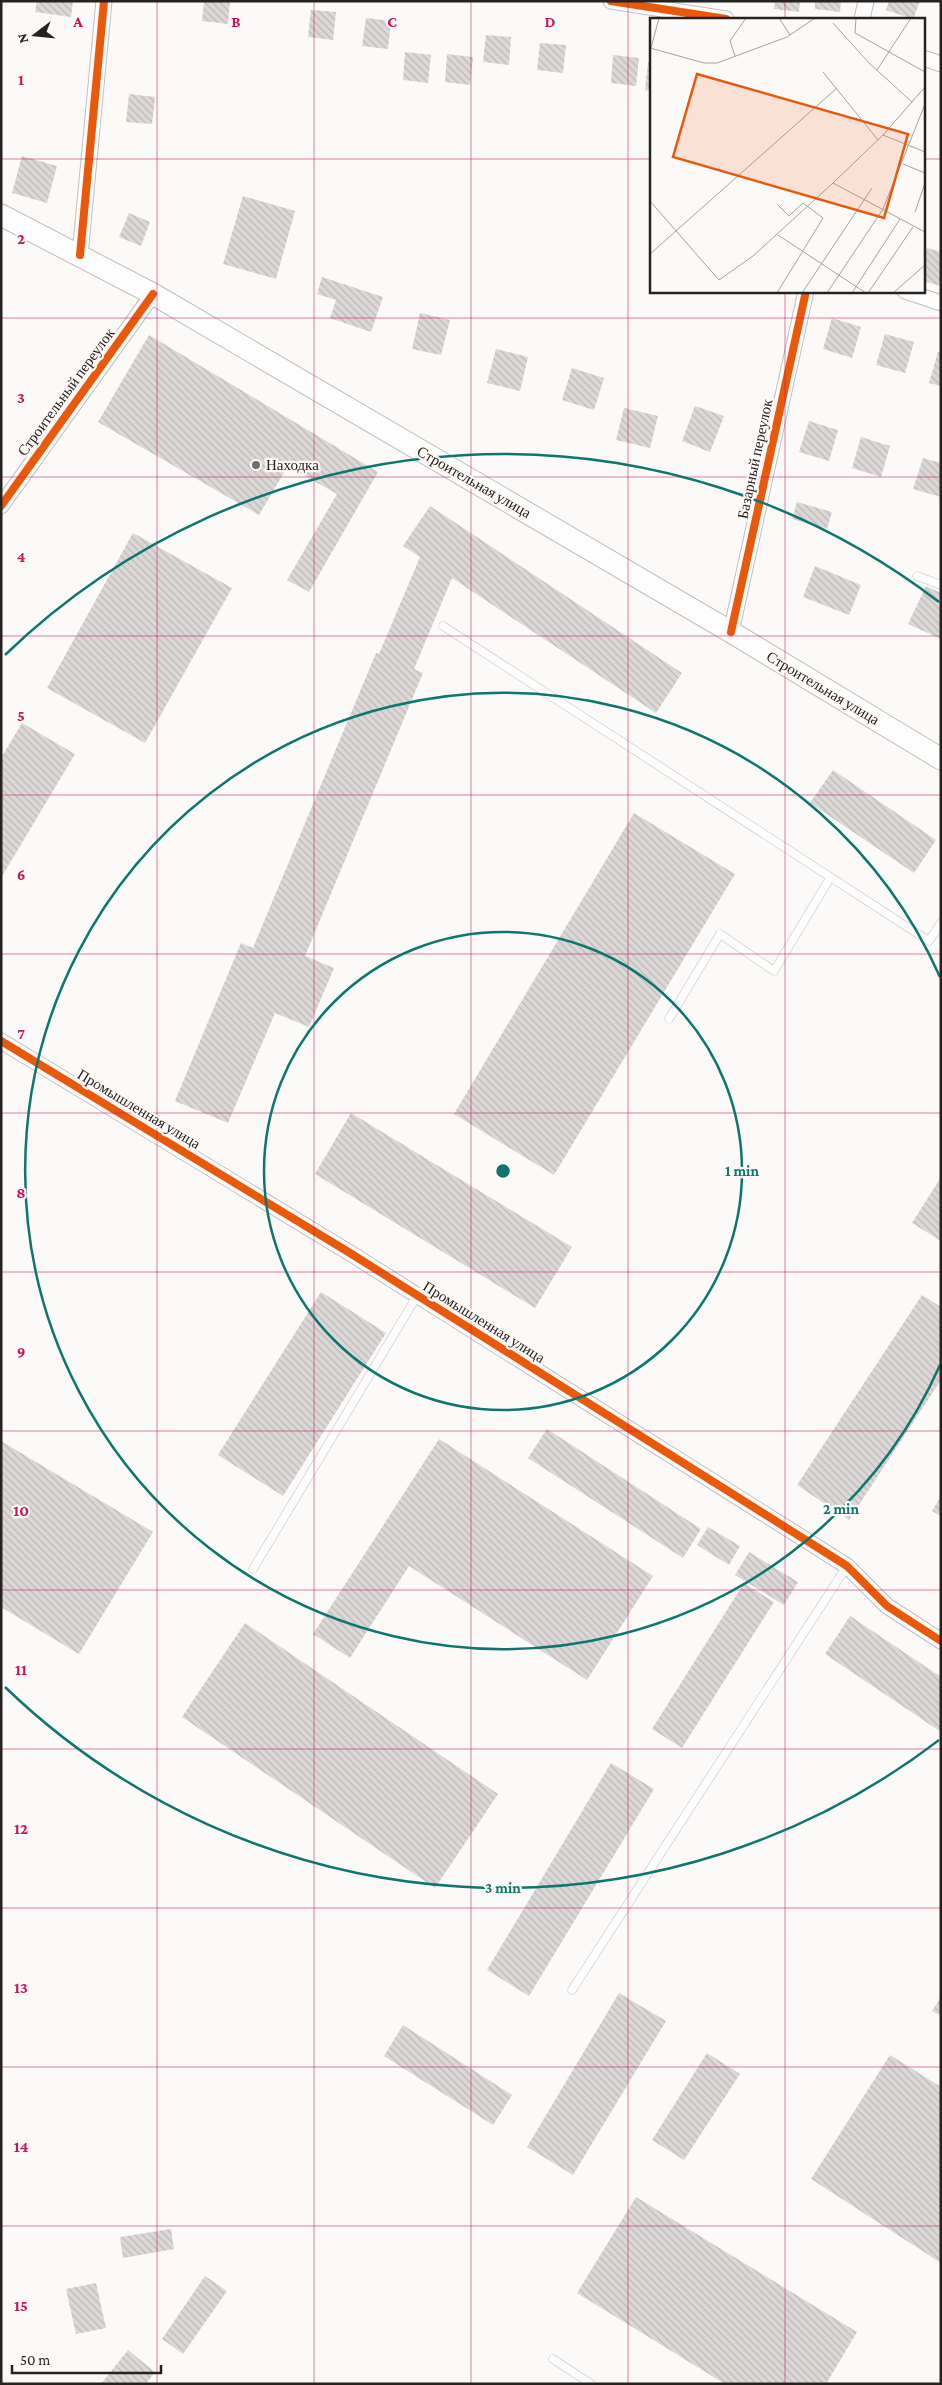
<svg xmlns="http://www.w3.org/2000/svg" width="942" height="2385" font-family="'Crimson Pro',serif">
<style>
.building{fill:url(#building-back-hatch)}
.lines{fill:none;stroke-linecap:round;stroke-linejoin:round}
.lane-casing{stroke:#c2bfbe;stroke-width:9}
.street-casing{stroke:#c2bfbe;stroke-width:17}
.secondary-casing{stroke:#c2bfbe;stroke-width:23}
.lane{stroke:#fffefe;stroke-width:8}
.street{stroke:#fffefe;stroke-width:15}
.secondary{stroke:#fffefe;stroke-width:21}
.cycleway-casing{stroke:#fef9f6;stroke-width:11}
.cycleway{stroke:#e8590c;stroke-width:8}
.grid{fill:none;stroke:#c2185b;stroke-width:1;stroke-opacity:0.55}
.ring{fill:none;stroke:#0f766e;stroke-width:2.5}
.poi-dot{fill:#706e6c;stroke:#fef9f6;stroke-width:2}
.labels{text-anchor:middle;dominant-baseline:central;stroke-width:4.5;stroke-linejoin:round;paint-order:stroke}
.street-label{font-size:15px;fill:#252220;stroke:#fef9f6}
.poi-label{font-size:15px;fill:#252220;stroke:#fef9f6;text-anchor:start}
.inset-road{fill:none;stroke:#a6a4a2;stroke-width:1}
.view{fill:#e8590c;fill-opacity:0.15;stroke:#e8590c;stroke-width:2.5}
.inset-edge{fill:none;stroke:#252220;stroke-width:2.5}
.grid-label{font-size:16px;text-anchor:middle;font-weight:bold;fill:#c2185b;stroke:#fef9f6;stroke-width:4.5;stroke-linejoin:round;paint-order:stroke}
.centre{fill:#0f766e;stroke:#fef9f6;stroke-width:2.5}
.ring-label{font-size:15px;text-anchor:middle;font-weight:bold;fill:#0f766e;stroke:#fef9f6;stroke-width:4.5;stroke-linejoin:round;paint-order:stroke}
</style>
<defs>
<pattern id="building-back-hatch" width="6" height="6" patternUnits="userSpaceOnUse" patternTransform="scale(1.25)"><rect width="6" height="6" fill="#dbd8d7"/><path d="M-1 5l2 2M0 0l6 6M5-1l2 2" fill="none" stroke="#bcb9b8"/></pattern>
</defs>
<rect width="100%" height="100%" fill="#fcfaf8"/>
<!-- building -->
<g class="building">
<path d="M37,1H73L71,17L35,12Z"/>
<path d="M204,1H230L228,24L202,21Z"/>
<path d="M775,1H800L799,12L774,9Z"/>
<path d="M815,1H841L840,12L815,9Z"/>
<path d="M889,1H920L913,19L886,10Z"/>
<path d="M311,10L336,12L333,40L308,37Z"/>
<path d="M366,18L391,21L388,49L362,46Z"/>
<path d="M486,35L511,37L509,65L483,62Z"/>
<path d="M540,43L566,45L563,73L537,70Z"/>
<path d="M405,52L431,55L428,83L403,80Z"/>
<path d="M447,54L473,57L470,85L445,82Z"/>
<path d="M613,55L639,58L636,86L611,83Z"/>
<path d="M648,62L651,63V91L645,90Z"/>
<path d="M129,94L155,97L152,124L126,122Z"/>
<path d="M22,156L57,166L47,203L12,193Z"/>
<path d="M243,196L295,211L276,279L223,264Z"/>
<path d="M129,213L150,222L141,246L119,237Z"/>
<path d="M927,248L941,252V286L923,281V260Z"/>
<path d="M322,277L383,297L371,332L330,318L336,300L317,294Z"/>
<path d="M420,313L450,320L441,355L412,349Z"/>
<path d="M832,318L861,327L852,358L823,349Z"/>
<path d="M885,334L914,342L905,373L876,365Z"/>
<path d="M149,335L378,472L309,592L287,580L337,494L288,466L259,515L98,422Z"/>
<path d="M496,349L528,357L520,391L487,383Z"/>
<path d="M938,352H941V386L929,383Z"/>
<path d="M572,368L604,378L594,410L562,400Z"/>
<path d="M695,406L724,416L710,452L682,441Z"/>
<path d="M624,408L658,416L650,448L616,440Z"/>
<path d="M809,421L838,430L829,461L799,452Z"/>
<path d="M861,437L890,446L881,477L852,468Z"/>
<path d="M923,458L941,463V497L913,489Z"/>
<path d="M797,502L832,512L827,529L792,519Z"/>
<path d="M430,506L682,673L656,713L452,578L414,669L423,673L305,956L334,968L309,1027L275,1013L228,1123L175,1101L241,943L253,948L376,653L379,654L420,557L403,546Z"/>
<path d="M133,533L232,588L145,743L47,688Z"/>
<path d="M815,566L861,585L849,615L803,597Z"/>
<path d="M926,586L941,593V639L908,624Z"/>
<path d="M22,723L75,754L1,878V758Z"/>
<path d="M833,770L936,840L914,873L810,803Z"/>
<path d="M634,813L735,874L554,1175L454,1114Z"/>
<path d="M351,1113L572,1247L535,1308L315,1174Z"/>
<path d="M941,1177V1241L912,1223Z"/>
<path d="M321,1292L386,1333L283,1496L218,1455Z"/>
<path d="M922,1295L941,1307V1380L849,1520L797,1485Z"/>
<path d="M547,1429L701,1529L683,1558L528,1458Z"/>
<path d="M439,1439L653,1576L587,1680L409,1566L350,1658L313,1634Z"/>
<path d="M1,1441L153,1532L79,1654L1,1607Z"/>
<path d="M941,1496V1516L932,1511Z"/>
<path d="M708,1527L740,1546L729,1565L697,1545Z"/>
<path d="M749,1552L798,1582L784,1605L735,1575Z"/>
<path d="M744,1583L774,1602L682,1748L652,1729Z"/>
<path d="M850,1616L941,1677V1732L825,1654Z"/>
<path d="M245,1623L498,1794L435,1888L182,1717Z"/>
<path d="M611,1763L654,1789L529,1996L487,1970Z"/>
<path d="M619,1993L666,2021L573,2175L527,2147Z"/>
<path d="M941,1997V2016L932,2011Z"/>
<path d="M403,2025L512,2095L493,2125L384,2056Z"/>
<path d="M707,2053L740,2074L684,2160L652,2140Z"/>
<path d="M890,2055L941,2087V2263L811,2179Z"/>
<path d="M636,2197L857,2332L826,2384H725L577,2293Z"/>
<path d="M171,2229L174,2249L123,2258L120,2237Z"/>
<path d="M205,2276L227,2291L183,2354L162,2339Z"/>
<path d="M96,2283L106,2328L76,2334L66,2289Z"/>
<path d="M128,2350L155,2372L146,2384H101Z"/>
</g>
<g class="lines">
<!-- lane casing -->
<g class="lane-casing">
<g id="lane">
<path d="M917,576L941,585"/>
<path d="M443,626L929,941L941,923"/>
<path d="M669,1019L720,934L774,971L830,878"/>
<path d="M253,1569L417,1296"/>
<path d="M572,1990L847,1566"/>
<path d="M553,2359L591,2384"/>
</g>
</g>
<!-- street casing -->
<g class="street-casing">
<g id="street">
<path d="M611,1L726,19"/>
<path d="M862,19L866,1"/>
<path d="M923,58L941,64"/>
<path d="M80,255L104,1"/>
<path d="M905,291L941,303"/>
<path d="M1,506L153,294"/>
<path d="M731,632L806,291"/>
<path d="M1,1041L350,1253L847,1566L887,1606L941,1641"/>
</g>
</g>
<!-- secondary casing -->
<g class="secondary-casing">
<path id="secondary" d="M1,215L153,294L731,632L941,759"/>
</g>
<!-- lane -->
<use href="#lane" class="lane"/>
<!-- street -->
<use href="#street" class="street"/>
<!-- secondary -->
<use href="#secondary" class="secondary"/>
<!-- cycleway casing -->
<g class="cycleway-casing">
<g id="cycleway">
<path d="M611,1L726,19"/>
<path d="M80,255L104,1"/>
<path d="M1,506L153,294"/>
<path d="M731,632L806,291"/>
<path d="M1,1041L350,1253L847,1566L887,1606L941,1641"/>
</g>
</g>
<!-- cycleway -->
<use href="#cycleway" class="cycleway"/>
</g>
<!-- grid -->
<path class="grid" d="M157,1V2384M314,1V2384M471,1V2384M628,1V2384M785,1V19M1,159H651M923,159H941M785,291V2384M1,318H941M1,477H941M1,636H941M1,795H941M1,954H941M1,1113H941M1,1272H941M1,1431H941M1,1590H941M1,1749H941M1,1908H941M1,2067H941M1,2226H941"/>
<!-- distance rings -->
<g class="ring">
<circle cx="503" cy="1171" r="239"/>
<path d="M940 1365A478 478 0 1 1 940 977"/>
<path d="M939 1740A717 717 0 0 1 5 1687M5 655A717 717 0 0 1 939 602"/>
</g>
<!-- markers -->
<circle class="poi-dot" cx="256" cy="465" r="5"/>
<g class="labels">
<!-- street labels -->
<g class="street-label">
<text transform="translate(66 392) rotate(-54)">Строительный переулок</text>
<text transform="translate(755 459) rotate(-78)">Базарный переулок</text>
<text transform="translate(474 482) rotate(30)">Строительная улица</text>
<text transform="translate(823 688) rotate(31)">Строительная улица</text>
<text transform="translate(139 1109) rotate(31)">Промышленная улица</text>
<text transform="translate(484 1322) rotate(32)">Промышленная улица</text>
</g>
<!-- poi labels -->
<g class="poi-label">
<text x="266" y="465">Находка</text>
</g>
</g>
<!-- overview -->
<g transform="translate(650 18)">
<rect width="275" height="275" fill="#fcfaf8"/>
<path class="inset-road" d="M129,0L140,17M206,0L205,15L275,54M183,5L219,45L262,84M0,30L54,45H67L137,19L165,0M1,30L9,0M85,38L80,23L96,0M227,52L261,0M173,54L228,122M233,117L275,134M253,146L275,155M183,165L275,214M0,183L69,262M127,186L139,198L153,185L173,200L127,275M265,194L275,165M128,217L216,275M0,236L187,70M69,262L103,238L183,165L233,117L275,69M152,275L222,170M177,275L233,191L275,86M202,275L250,201M218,275L263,209M243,275L275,247"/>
<path class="view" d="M47,56L258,116L234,200L23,139Z"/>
<rect width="275" height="275" class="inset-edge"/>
</g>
<g class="grid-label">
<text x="78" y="27">A</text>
<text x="236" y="27">B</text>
<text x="392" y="27">C</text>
<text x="550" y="27">D</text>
<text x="21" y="85">1</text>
<text x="21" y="244">2</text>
<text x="21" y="403">3</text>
<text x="21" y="562">4</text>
<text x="21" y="721">5</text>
<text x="21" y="880">6</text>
<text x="21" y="1039">7</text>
<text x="21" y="1198">8</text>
<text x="21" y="1357">9</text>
<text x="21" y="1516">10</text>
<text x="21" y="1675">11</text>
<text x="21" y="1834">12</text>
<text x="21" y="1993">13</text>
<text x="21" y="2152">14</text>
<text x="21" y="2311">15</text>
</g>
<circle cx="503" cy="1171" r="8" class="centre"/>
<g class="ring-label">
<text x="742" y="1176">1 min</text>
<text x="841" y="1514">2 min</text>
<text x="503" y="1893">3 min</text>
</g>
<!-- border -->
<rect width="942" height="2385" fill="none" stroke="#252220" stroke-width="5"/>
<!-- north arrow -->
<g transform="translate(35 35) rotate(254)" stroke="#fef9f6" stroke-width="4" paint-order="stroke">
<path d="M0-4L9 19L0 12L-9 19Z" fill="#252220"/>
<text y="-8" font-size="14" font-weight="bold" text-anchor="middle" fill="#252220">N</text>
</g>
<!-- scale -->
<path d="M12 2365v8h149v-8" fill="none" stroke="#252220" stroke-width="2.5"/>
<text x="20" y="2365" font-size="15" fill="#252220" stroke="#fef9f6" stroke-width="4" paint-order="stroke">50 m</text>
</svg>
